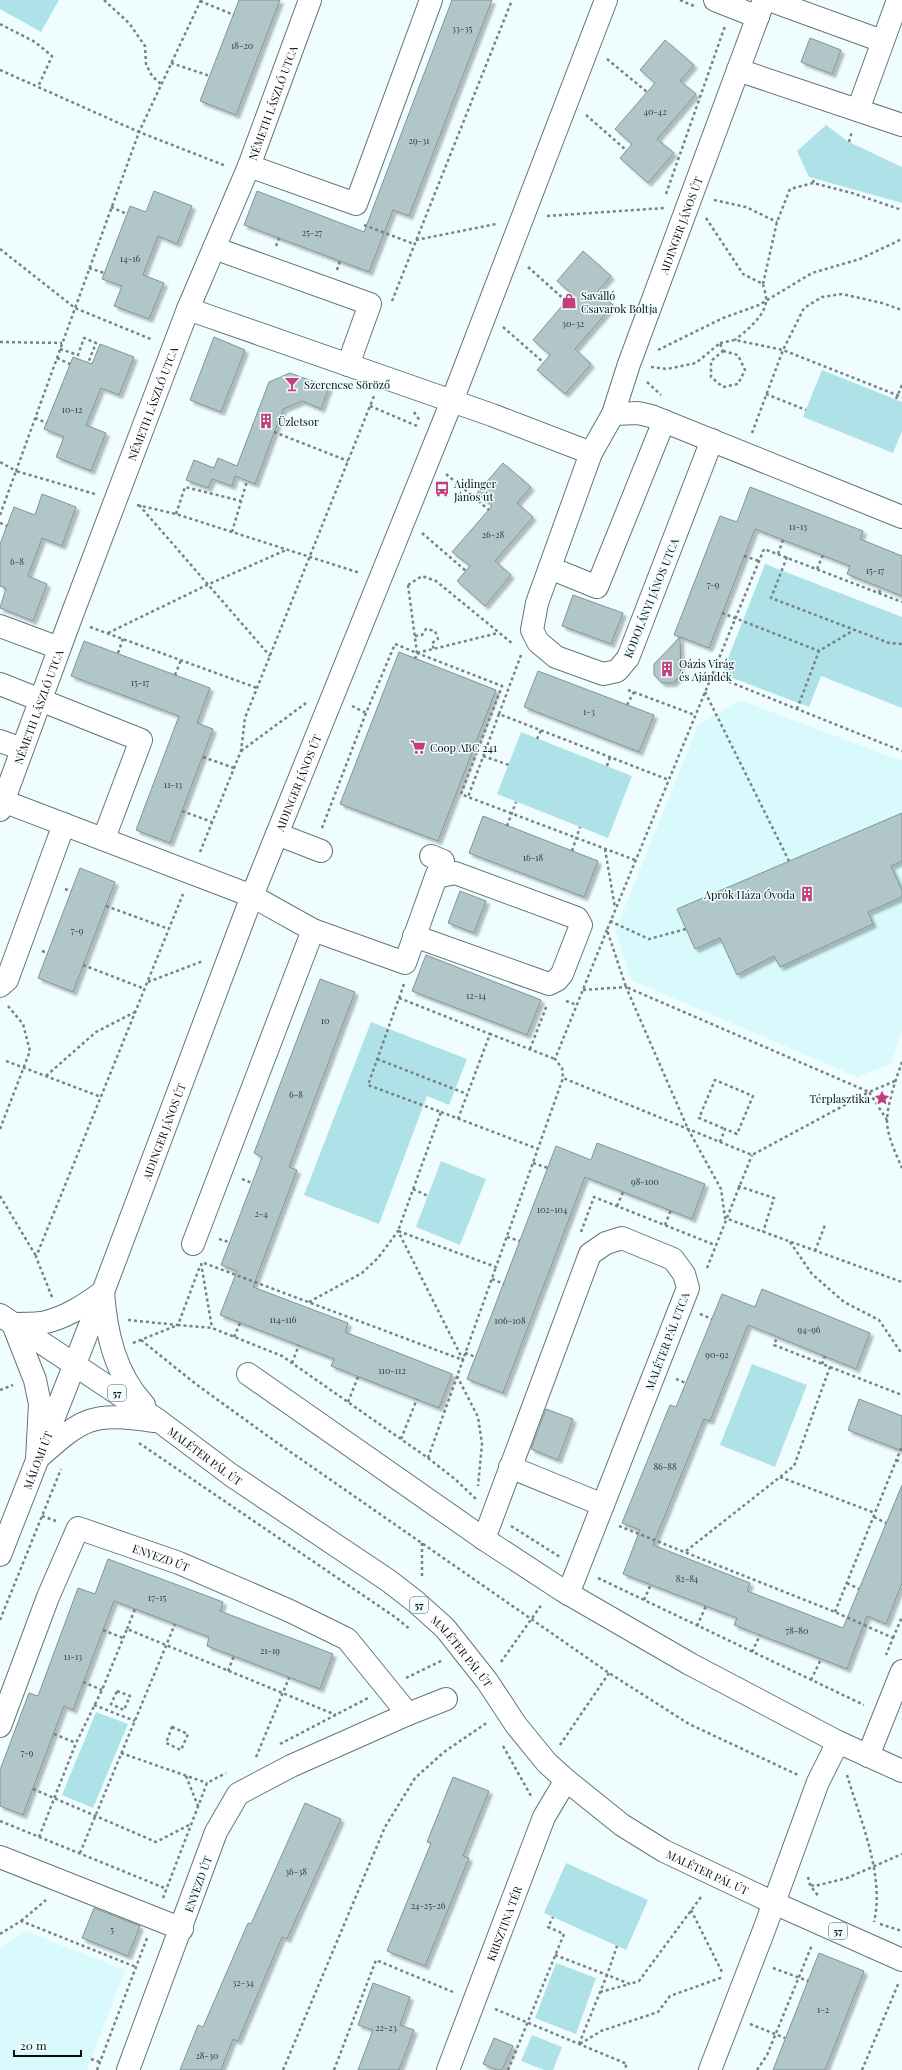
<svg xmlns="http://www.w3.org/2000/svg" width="902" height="2070" font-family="'Playfair Display',serif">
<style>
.built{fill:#d9fafd}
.green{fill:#afe2e8}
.building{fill:#b0c6c8;stroke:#809597;filter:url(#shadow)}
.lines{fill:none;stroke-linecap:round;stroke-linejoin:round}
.minor-casing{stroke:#637779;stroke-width:24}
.major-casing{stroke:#637779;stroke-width:24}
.path{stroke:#788283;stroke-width:2.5;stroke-dasharray:3 3;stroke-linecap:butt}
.minor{stroke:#fff;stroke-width:22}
.major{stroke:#fff;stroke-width:22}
.labels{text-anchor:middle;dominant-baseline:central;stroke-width:3;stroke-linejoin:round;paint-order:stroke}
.number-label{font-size:9px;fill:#313c3d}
.shield{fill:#f0fdfe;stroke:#4d5657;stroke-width:1}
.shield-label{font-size:10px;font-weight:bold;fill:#070e0f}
.street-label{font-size:11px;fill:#070e0f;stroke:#f0fdfe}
.poi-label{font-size:11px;fill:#070e0f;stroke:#f0fdfe;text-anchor:start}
</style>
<defs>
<filter id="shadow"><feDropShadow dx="3.5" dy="3.5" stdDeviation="1" flood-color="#0004"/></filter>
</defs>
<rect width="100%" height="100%" fill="#f0fdfe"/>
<!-- built -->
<g class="built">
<path d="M740,700L902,761V1031L891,1064L857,1077L631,980L615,931L698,725Z"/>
<path d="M26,1931L125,1970L87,2070H0V1947Z"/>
</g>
<!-- green -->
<g class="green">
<path d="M0,0H59L41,32L0,9Z"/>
<path d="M826,125L849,142L902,167V203L809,177L797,151Z"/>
<path d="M822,370L902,402V431L893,453L803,417Z"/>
<path d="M765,564L902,617V708L821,676L809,707L722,674Z"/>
<path d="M521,732L632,776L608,838L497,794Z"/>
<path d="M371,1022L467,1059L449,1105L427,1096L379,1224L304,1195Z"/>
<path d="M441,1161L486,1179L460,1245L416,1227Z"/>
<path d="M752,1364L807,1385L775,1467L720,1445Z"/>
<path d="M96,1712L128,1724L93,1808L62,1795Z"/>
<path d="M566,1863L648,1900L626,1950L544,1913Z"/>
<path d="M556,1963L596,1978L576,2034L535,2018Z"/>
<path d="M532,2035L562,2047L553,2070H544L521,2061Z"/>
</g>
<!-- building -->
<g class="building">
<path d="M239,0H280L236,115L200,101Z"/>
<path d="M452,0H492L409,216L393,210L369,272L244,225L257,191L364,232Z"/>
<path d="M810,38L841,50L832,74L801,62Z"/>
<path d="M665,40L694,65L680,81L696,94L657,139L674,153L648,183L620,158L632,144L615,129L655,83L640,70Z"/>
<path d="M154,191L192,206L177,244L158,236L143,275L164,283L149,319L114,306L122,286L102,279L130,206L146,212Z"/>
<path d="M583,251L611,276L598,291L613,305L575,349L591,364L565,394L537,370L550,355L533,340L572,294L557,281Z"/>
<path d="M214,337L245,350L221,412L190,400Z"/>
<path d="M100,344L134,357L119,395L101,388L86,425L106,433L91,471L56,457L64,437L44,429L73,357L92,364Z"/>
<path d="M290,373L329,387L321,409L302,401L283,409L255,484L235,476L232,486L212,479L208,488L186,480L194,460L214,468L218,458L237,466L269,382Z"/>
<path d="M503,463L531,487L517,503L533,517L495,561L511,575L485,606L457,581L470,566L452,552L492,506L477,493Z"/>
<path d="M750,487L863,531L860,539L902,556V596L847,574L850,566L755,529L709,648L680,637L681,675L673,683H662L654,675V664L680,637L674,635L720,516L737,522Z"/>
<path d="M42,494L76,507L62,546L42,538L28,576L47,584L33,621L0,608L6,588L0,586V544L14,507L35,515Z"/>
<path d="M573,595L623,613L611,644L562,626Z"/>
<path d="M84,641L210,688L197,723L213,729L170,843L136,830L179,716L71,676Z"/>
<path d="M399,652L496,690L438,841L340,804Z"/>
<path d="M538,671L654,715L639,752L524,707Z"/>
<path d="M902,813V861L891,866L902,890V897L868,912L873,924L780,967L774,956L737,975L720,938L695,949L677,909Z"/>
<path d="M483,816L598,861L584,897L469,853Z"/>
<path d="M80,868L115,882L73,992L38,978Z"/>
<path d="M460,891L486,901L474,933L448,923Z"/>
<path d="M426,955L541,1000L527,1035L412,991Z"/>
<path d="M320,979L355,992L289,1167L297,1170L253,1287L348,1323L345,1332L452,1374L439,1408L331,1366L334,1359L220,1315L237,1271L221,1265L262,1157L254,1153Z"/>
<path d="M597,1143L705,1184L692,1219L585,1177L503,1393L467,1379L556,1146L591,1160Z"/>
<path d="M762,1289L870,1333L856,1369L748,1325L710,1421L704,1419L653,1545L750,1583L747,1591L843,1628L902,1485V1583L886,1624L867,1616L847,1669L734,1625L737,1618L623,1574L640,1530L622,1523L670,1405L676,1407L722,1294L755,1307Z"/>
<path d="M859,1399L902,1416V1451L848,1430Z"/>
<path d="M546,1409L573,1419L558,1460L531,1449Z"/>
<path d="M108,1559L223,1602L220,1611L333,1654L320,1689L207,1646L209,1637L114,1601L73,1710L64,1706L23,1815L0,1806V1770L29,1693L38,1696L78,1588L95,1594Z"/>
<path d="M453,1777L489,1791L463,1856L469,1858L425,1966L387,1951L431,1843L427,1842Z"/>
<path d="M305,1803L341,1819L287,1939L282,1937L238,2041L233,2039L221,2070H180L198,2025L203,2027L248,1923L251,1924Z"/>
<path d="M94,1908L140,1926L128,1956L82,1938Z"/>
<path d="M819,1953L864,1971L825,2070H773Z"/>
<path d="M373,1983L410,1997L400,2025L414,2030L399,2070H358L373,2030L358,2025Z"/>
<path d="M494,2038L513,2046L502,2070H497L483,2064Z"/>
</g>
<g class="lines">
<!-- minor casing -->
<g class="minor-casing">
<g id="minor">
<path d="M715,0L758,17"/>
<path d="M769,0L882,41"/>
<path d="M738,70L902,125"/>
<path d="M858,110L898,0"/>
<path d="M249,166L356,204L431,0"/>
<path d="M214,248L370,304L348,365"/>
<path d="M188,309L492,415L591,453"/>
<path d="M613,414L638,413L651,416L902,517"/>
<path id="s1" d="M712,440L628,658L617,671L603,674L556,657L538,642L532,630L537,603L591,453L613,414L629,364L764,0"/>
<path d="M550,568L597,587L664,421"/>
<path d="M0,626L59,648"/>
<path d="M0,684L141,740L104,838"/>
<path d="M0,741L22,749"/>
<path d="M3,801L252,896L313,930L405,963L436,877L455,873L577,918L581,925L562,974L557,980L549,984L414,936"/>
<path id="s2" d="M0,810L70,620L188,309L249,166L310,0"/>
<path d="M277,834L321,851"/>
<path d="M431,856L443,861L436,877"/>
<path d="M0,986L7,980L64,824"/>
<path d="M193,1244L313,930"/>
<path d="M248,1374L484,1539L562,1590L690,1664L838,1742L902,1771"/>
<path d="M510,1467L603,1505"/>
<path d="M484,1539L590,1254L606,1243L622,1238L673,1259L684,1274L688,1288L568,1594"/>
<path id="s3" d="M0,1555L103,1292L252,896L452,401L606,0"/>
<path d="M408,1714L446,1699"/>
<path id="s4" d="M0,1726L48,1597L78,1528L179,1563L290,1611L347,1639L408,1714L291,1766L238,1794L216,1832L128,2070"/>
<path d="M868,1756L902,1671"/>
<path d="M0,1857L182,1929"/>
<path id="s5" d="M448,2070L544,1817L566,1780"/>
<path d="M710,2070L764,1930L818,1782L838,1742"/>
</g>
</g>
<!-- major casing -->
<g class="major-casing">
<g id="major">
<path d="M103,1292C106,1333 115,1374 144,1405"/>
<path id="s6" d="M0,1315L159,1421L231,1475L389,1581L416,1602L445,1628L487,1681L516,1725L547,1763L566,1780L622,1825L664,1851L774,1903L902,1960"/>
<path d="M13,1324L35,1380L40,1404L37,1459"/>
<path d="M13,1324C22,1324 32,1324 41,1323C64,1319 85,1305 103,1292"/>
<path d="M37,1459C84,1417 91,1412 154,1421"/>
</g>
</g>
<!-- path -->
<g class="path">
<path d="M104,0L129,23L145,46L146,64L152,76L161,84"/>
<path d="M201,0L139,132L226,166"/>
<path d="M680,0L694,6"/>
<path d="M200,1L234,15"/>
<path d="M0,24L35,42L52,56L38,87"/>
<path d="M607,59L647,92"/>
<path d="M171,63L210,76"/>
<path d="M0,70L139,132L16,471L0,462"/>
<path d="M586,115L626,150"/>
<path d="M849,142L852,131"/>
<path d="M813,183L814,178"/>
<path d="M666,194L725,26"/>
<path d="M714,200L746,207L777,222"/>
<path d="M111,207L127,214"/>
<path d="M547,216L664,208"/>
<path d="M706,218L743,274L763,284C764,289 767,297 766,302C764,317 746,331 735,340"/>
<path d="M364,225L414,244"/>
<path d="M416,240L496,224"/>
<path d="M276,246L279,238"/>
<path d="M0,249L75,308L153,340"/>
<path d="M528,267L566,301"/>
<path d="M89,268L104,273"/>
<path d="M337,270L340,261"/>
<path d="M763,284L777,222L790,189L813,183L852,193L902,210"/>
<path d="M392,301L512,0"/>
<path d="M503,327L543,362"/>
<path d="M0,342L62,343"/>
<path d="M720,343L735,340L783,350L902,397"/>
<path d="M60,349L78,355L84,338L96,343L88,363"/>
<path d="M658,350L723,318L759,305L812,273L860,259L902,239"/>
<path d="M723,351L738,355L745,370L738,384L723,387L711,377V361Z"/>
<path d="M57,358L70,364"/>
<path d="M651,367L667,369L696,363L720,343L723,351"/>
<path d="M647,382L661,395"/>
<path d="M766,394L806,410"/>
<path d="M896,399L902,385"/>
<path d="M370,406L417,426"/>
<path d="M414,412L420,421"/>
<path d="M35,418L47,423"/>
<path d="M274,432L348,461"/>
<path d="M752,433L783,350L804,308L822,297L842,294L882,303L902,310"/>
<path d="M446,474L489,510"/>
<path d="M137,505L176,514L360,573"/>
<path d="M139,505L270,656"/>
<path d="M176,514L185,487L241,501"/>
<path d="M0,515L16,471L95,494"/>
<path d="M0,523L7,526"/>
<path d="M232,532L247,481"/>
<path d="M422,533L466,571"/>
<path d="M778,554L783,540"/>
<path d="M744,556L759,561"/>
<path d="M787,557L771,598L889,643L902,644"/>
<path d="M817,569L823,555"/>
<path d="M408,585L422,576L436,581L513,644"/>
<path d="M408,585L417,653"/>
<path d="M879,593L881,588"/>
<path d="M722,613L819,651L854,630"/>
<path d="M90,627L257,688"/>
<path d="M108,633L209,584L286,550"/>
<path d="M415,636L422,635L426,629L435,631L438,639L432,643L434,650"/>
<path d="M118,653L123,639"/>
<path d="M415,659L417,653L502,686L461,794L468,797"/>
<path d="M175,675L181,660"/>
<path d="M712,675L902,751"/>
<path d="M628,690L695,715"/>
<path d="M705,692L789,861"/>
<path d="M627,705L634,692"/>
<path d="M352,706L366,713"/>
<path d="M797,709L819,651"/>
<path d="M499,714L521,655"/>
<path d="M537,739L541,730"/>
<path d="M241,751L306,703"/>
<path d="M483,756L509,765"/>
<path d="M203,757L234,768"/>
<path d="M607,766L610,757"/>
<path d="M182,811L212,822"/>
<path d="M507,826L516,802"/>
<path d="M322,828L366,713L395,644L417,653L498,633"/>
<path d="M605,849L615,908"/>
<path d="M572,851L580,827"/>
<path d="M200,852L241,751L245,718L374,396"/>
<path d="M635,860L468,797L499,714L669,780"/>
<path d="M65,889L71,891"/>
<path d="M106,906L169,929"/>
<path d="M610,921L649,939L686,929"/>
<path d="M607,930L555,1059L562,1068L563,1078L752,1155L869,1092L887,1120"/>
<path d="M42,951L48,953"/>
<path d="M83,965L145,989"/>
<path d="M148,982L203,961"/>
<path d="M404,984L368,1085L441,1112L398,1231L496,1267L563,1078"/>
<path d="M583,990L626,987L688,1129L721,1189L725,1218L902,1282"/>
<path d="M399,998L490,1034"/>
<path d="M566,1001L577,1005"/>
<path d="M530,1049L547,1005"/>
<path d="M377,1059L467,1094"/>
<path d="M6,1061L101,1097"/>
<path d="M902,1062C896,1079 888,1101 887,1120C887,1136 896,1154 902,1168"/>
<path d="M46,1076L96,1032L135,1012"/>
<path d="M895,1081L869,1092L626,987L607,930L764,549L902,602"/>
<path d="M441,1112L538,1149"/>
<path d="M458,1119L490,1034L555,1059"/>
<path d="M0,1129L30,1051L23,1024L8,1006"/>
<path d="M720,1142L725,1129L737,1134L753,1096L715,1080L699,1118L725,1129"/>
<path d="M533,1163L548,1168"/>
<path d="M242,1179L252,1183"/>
<path d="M738,1186L774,1198L763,1232"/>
<path d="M413,1189L428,1196"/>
<path d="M0,1196L36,1256"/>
<path d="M617,1206L623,1192"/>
<path d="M665,1225L671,1210"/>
<path d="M581,1232L594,1197L715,1245"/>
<path d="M507,1237L520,1241"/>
<path d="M219,1239L229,1242"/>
<path d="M790,1242L812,1274L844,1302L879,1320L902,1354"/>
<path d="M815,1251L825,1225"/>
<path d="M201,1263L212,1328"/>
<path d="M204,1263L463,1360L398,1231L378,1258L362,1273L309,1302"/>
<path d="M707,1268L752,1155"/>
<path d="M492,1279L504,1284"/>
<path d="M52,1297L36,1257L183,894"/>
<path d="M700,1314L712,1319"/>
<path d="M128,1320L178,1325L200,1266"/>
<path d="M234,1337L240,1323"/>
<path d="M141,1340L197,1385L279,1444L609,1673L689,1724L798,1775"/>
<path d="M133,1343L178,1325L212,1328L282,1356L428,1458L455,1479L476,1499"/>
<path d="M465,1353L476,1357"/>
<path d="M292,1363L299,1345"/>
<path d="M822,1364L825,1356"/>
<path d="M830,1367L902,1395"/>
<path d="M457,1376L478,1417L482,1444L478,1486"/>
<path d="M676,1379L686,1383"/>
<path d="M0,1390L13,1385"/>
<path d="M348,1402L358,1377"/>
<path d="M401,1439L417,1399"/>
<path d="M139,1443L395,1617L411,1630"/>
<path d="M428,1458L496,1267"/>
<path d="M896,1460L902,1462"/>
<path d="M780,1477L875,1513"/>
<path d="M42,1516L56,1521"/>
<path d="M874,1517L886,1523"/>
<path d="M511,1526L560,1557"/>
<path d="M619,1526L835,1612L893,1638L886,1655"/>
<path d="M422,1543V1578"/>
<path d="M686,1551L794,1466L830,1367L774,1345L777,1337"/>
<path d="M598,1578L864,1705"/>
<path d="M847,1583L859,1589"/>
<path d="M644,1600L651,1584"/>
<path d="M835,1612L902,1446"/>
<path d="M0,1620L61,1469"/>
<path d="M697,1626L706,1606"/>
<path d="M127,1629L135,1609"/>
<path d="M103,1630L123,1638"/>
<path d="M893,1638L902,1617"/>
<path d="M752,1652L760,1635"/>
<path d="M501,1662L542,1604"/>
<path d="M228,1671L234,1656"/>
<path d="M406,1678L443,1660"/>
<path d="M811,1680L821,1659"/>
<path d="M83,1682L102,1690"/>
<path d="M117,1691L130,1696L124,1710L111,1704Z"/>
<path d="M94,1705L135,1721"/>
<path d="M172,1727L188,1734L181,1750L166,1743Z"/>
<path d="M54,1734L76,1743"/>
<path d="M280,1744L368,1698"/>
<path d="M560,1745L609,1673"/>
<path d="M503,1746L531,1796"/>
<path d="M121,1753L207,1783"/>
<path d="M256,1757L289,1678"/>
<path d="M847,1775C860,1819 885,1876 874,1922"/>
<path d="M186,1776L198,1806"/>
<path d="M33,1789L156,1842L191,1824"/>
<path d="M0,1821L167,1889"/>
<path d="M39,1837L76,1743L102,1690L127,1629L336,1715"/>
<path d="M80,1853L175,1624"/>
<path d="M808,1877L810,1885L819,1897"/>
<path d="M811,1885L815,1886L847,1878L902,1854"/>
<path d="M163,1898L207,1783L226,1773"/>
<path d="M691,1910L723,1974"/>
<path d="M21,1921L46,1900"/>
<path d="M880,1924L902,1931"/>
<path d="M0,1934L21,1921L136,1967"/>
<path d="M555,1955L607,1975L617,1946"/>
<path d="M773,1968L808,1981"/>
<path d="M600,1992L630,1984"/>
<path d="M495,2009L627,2064L624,2070"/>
<path d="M750,2024L785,2038"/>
<path d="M579,2044L607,1975L630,1984L639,1981L701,1897"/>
<path d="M580,2044L601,2031L658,2012L670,1996L723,1977"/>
<path d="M91,2059L100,2062"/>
<path d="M97,2070L147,1938"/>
<path d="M283,2070L385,1827L415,1778L444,1752L488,1722"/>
<path d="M334,2070L376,1960L453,1992"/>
<path d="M508,2070L564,1934L548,1927L553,1917"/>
<path d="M757,2070L767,2055L812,1945"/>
<path d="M862,2070L899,1982"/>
</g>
<!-- minor -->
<use href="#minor" class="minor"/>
<!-- major -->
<use href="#major" class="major"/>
</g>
<!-- icons -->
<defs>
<g id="shop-bare" transform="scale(1.2)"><path d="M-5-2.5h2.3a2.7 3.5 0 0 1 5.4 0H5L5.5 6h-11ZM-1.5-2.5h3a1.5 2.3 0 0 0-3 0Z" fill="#c33d7f" stroke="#f0fdfe" stroke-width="2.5" paint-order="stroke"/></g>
<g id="bar-bare" transform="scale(1.2)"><path d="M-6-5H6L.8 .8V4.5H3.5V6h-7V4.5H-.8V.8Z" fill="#c33d7f" stroke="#f0fdfe" stroke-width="2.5" paint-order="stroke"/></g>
<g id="building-bare" transform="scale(1.2)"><path d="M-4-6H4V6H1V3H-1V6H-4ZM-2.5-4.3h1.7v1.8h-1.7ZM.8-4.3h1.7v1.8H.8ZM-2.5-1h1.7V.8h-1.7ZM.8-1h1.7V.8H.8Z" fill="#c33d7f" stroke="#f0fdfe" stroke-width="2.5" paint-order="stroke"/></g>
<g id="bus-bare" transform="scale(1.2)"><path d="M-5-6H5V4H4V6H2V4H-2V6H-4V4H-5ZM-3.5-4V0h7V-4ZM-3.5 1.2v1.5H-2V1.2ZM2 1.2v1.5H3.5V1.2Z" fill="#c33d7f" stroke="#f0fdfe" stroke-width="2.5" paint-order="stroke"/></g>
<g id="supermarket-bare" transform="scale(1.2)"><path d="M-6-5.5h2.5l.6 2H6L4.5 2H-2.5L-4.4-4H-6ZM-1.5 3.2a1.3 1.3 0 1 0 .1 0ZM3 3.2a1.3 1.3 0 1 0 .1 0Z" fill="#c33d7f" stroke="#f0fdfe" stroke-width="2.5" paint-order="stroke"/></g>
<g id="sight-bare" transform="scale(1.2)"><path d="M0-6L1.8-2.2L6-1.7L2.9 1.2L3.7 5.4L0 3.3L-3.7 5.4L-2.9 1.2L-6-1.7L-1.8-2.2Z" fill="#c33d7f" stroke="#f0fdfe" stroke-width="2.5" paint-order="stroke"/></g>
</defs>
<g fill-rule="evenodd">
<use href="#shop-bare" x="569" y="301"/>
<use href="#bar-bare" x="292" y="384"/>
<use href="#building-bare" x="266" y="421"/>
<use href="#bus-bare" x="442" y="489"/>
<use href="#building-bare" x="667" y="669"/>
<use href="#supermarket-bare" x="418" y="747"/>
<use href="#building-bare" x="807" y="894"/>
<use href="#sight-bare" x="882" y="1098"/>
</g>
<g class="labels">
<!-- number labels -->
<g class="number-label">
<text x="462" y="28">33-35</text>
<text x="242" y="45">18-20</text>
<text x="655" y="111">40-42</text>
<text x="419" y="140">29-31</text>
<text x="312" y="232">25-27</text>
<text x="130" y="258">14-16</text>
<text x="573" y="323">30-32</text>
<text x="72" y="409">10-12</text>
<text x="798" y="526">11-13</text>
<text x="493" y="534">26-28</text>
<text x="17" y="561">6-8</text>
<text x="875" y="570">15-17</text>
<text x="713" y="584">7-9</text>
<text x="140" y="682">15-17</text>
<text x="589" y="711">1-3</text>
<text x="173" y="784">11-13</text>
<text x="533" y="857">16-18</text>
<text x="77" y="930">7-9</text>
<text x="476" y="995">12-14</text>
<text x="325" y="1020">10</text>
<text x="296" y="1094">6-8</text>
<text x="645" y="1181">98-100</text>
<text x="552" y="1209">102-104</text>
<text x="261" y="1213">2-4</text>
<text x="283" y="1319">114-116</text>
<text x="510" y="1320">106-108</text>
<text x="809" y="1329">94-96</text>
<text x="717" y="1354">90-92</text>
<text x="392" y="1370">110-112</text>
<text x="665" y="1466">86-88</text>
<text x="687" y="1578">82-84</text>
<text x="157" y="1597">17-15</text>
<text x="797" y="1630">78-80</text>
<text x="270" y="1650">21-19</text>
<text x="73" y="1656">11-13</text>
<text x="27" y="1752">7-9</text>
<text x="296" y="1871">36-38</text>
<text x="428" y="1905">24-25-26</text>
<text x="112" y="1929">5</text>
<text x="243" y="1982">32-34</text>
<text x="823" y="2009">1-2</text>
<text x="386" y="2027">22-23</text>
<text x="207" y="2055">28-30</text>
</g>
<!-- shield labels -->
<g class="shield">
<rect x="108" y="1385" width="18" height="16" rx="3"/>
<rect x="410" y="1597" width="18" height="16" rx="3"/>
<rect x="829" y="1923" width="18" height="16" rx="3"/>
</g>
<g class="shield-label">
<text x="117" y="1393">57</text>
<text x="419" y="1605">57</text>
<text x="838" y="1931">57</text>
</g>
<!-- street labels -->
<g class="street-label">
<text stroke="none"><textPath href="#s2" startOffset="758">NÉMETH LÁSZLÓ UTCA</textPath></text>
<text stroke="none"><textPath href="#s1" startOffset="784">AIDINGER JÁNOS ÚT</textPath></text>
<text stroke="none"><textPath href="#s2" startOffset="434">NÉMETH LÁSZLÓ UTCA</textPath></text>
<text transform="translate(651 598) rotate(-68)">KODOLÁNYI JÁNOS UTCA</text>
<text stroke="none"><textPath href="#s2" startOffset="110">NÉMETH LÁSZLÓ UTCA</textPath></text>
<text stroke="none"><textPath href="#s3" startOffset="828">AIDINGER JÁNOS ÚT</textPath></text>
<text stroke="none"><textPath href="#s3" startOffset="454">AIDINGER JÁNOS ÚT</textPath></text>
<text transform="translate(667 1341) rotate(-69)">MALÉTER PÁL UTCA</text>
<text stroke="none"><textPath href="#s6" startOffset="249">MALÉTER PÁL ÚT</textPath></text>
<text stroke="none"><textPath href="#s3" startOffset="102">MÁLOMI ÚT</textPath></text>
<text stroke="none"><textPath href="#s4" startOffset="301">ENYEZD ÚT</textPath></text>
<text stroke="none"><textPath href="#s6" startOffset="573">MALÉTER PÁL ÚT</textPath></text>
<text stroke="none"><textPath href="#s6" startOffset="909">MALÉTER PÁL ÚT</textPath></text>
<text transform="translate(198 1884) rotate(-70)">ENYEZD ÚT</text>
<text stroke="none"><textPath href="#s5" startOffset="157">KRISZTINA TÉR</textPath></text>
</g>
<!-- poi labels -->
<g class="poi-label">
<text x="581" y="295">Saválló<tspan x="581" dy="13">Csavarok Boltja</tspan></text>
<text x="304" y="384">Szerencse Söröző</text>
<text x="278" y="421">Üzletsor</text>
<text x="454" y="483">Aidinger<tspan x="454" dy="13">János út</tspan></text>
<text x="679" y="663">Oázis Virág<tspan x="679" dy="13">és Ajándék</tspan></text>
<text x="430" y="747">Coop ABC 241</text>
<text x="795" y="894" text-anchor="end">Aprók Háza Óvoda</text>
<text x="870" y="1098" text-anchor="end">Térplasztika</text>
</g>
</g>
<!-- scale -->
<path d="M14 2050v6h67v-6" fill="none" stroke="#070e0f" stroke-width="2"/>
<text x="20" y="2050" font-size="12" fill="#070e0f" stroke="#f0fdfe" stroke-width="3" paint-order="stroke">20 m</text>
</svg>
